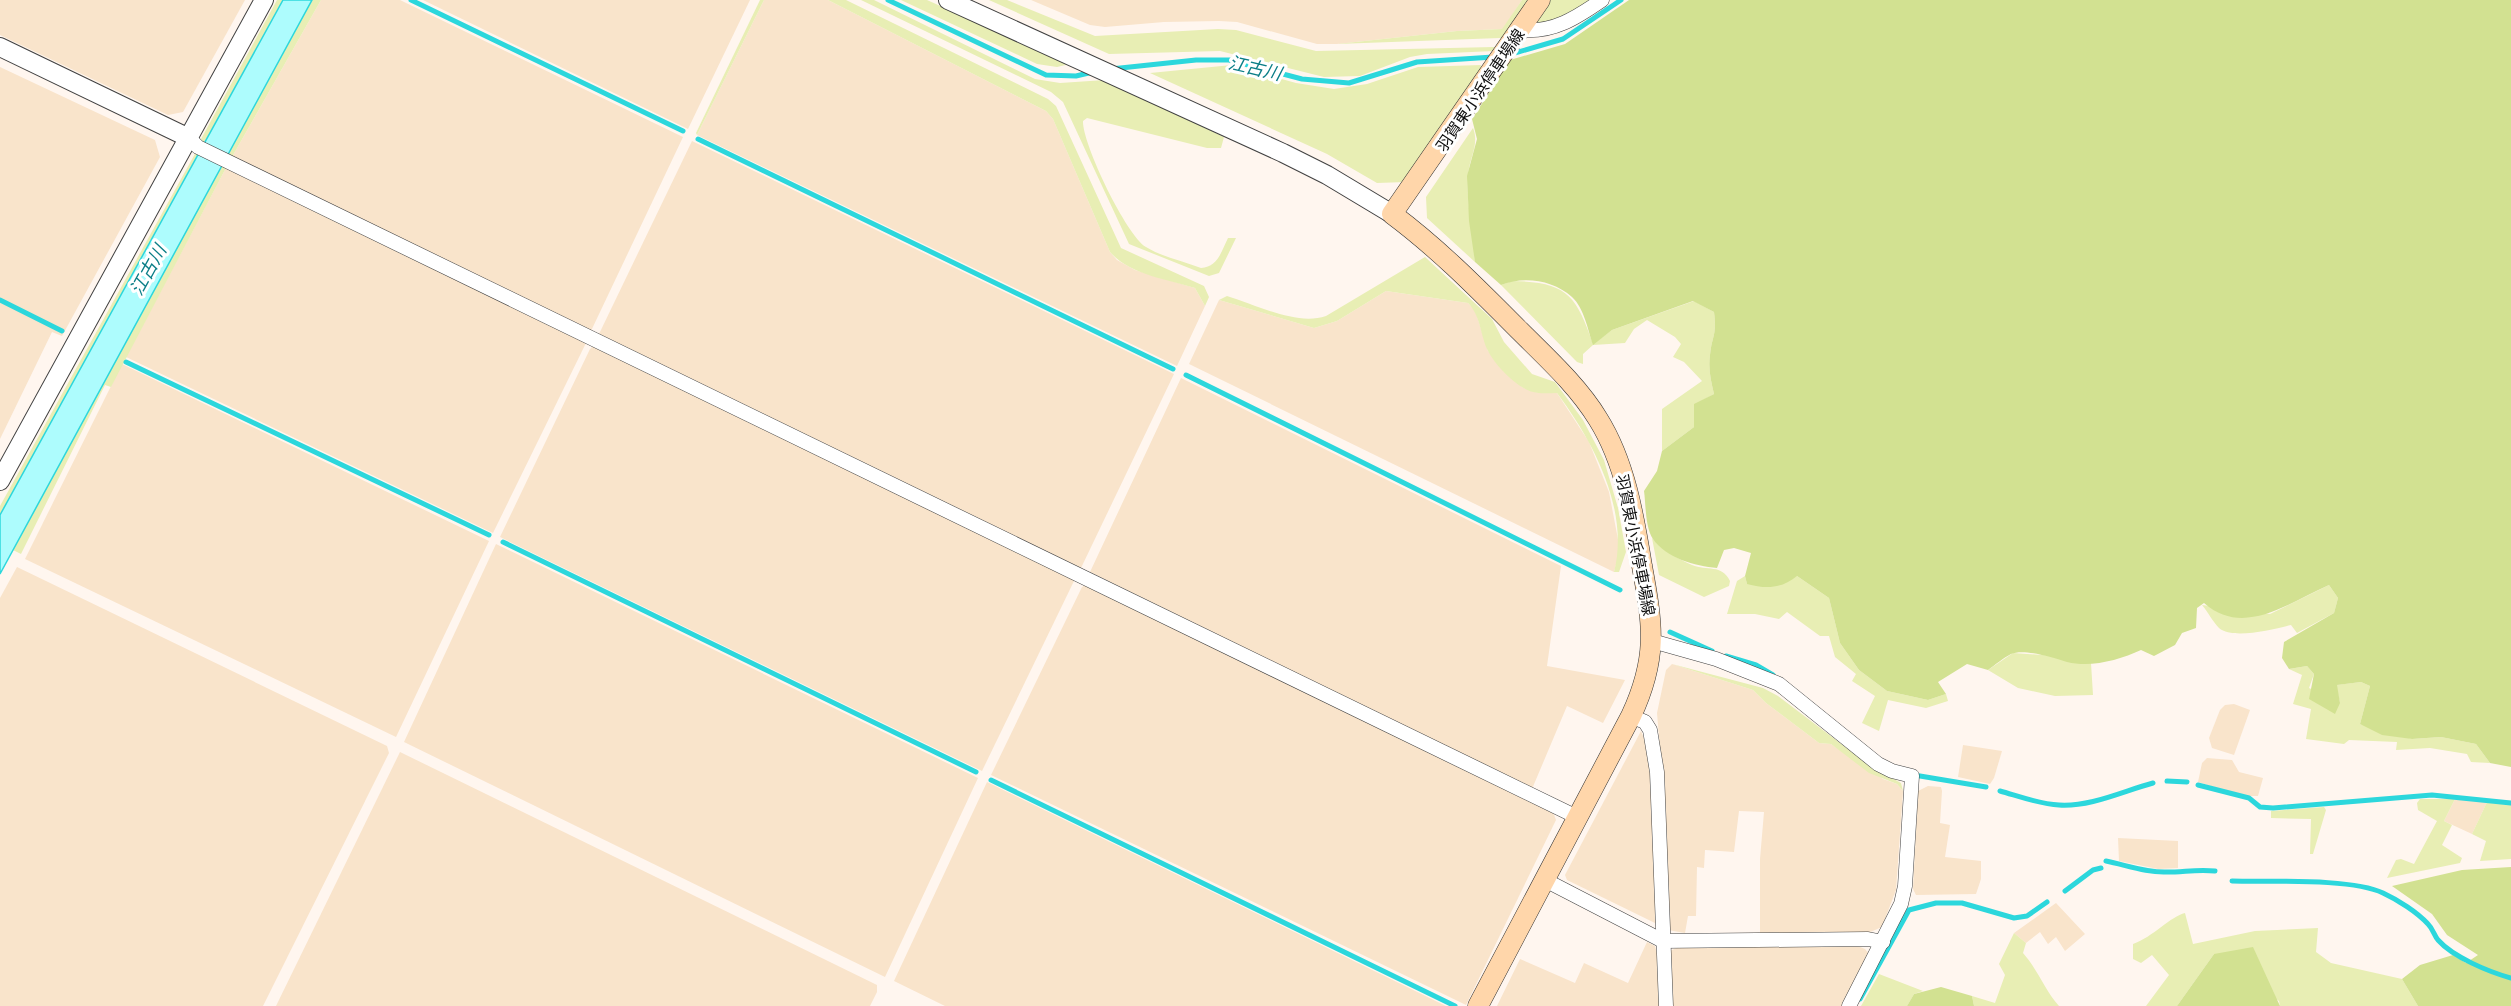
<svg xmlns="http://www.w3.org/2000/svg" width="2511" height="1006" font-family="'Source Serif 4','Noto Sans JP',serif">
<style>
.farmland{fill:#f9e4cb}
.green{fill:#e8eeb4}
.forest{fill:#d2e191}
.water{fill:#adfcfd;stroke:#2cd7dc;stroke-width:1.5}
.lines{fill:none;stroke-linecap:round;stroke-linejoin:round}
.stream{stroke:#2cd7dc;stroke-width:5}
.minor-casing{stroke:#414141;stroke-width:15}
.tertiary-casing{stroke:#414141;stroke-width:20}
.secondary-casing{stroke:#303030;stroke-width:21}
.minor{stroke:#fff;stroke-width:14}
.tertiary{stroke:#fff;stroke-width:18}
.secondary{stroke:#ffd6aa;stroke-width:20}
.labels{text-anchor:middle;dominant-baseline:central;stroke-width:6;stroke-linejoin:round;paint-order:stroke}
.street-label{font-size:16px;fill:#0e0e0e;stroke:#fff}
.water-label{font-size:18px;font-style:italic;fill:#0b7e87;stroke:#fff}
</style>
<rect width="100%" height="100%" fill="#fff6ef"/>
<!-- farmland -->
<g class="farmland">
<path d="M0,0H245L183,112L168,115L0,35Z"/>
<path d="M321,0H400L683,137L591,331L232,157Z"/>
<path d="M423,0H750L688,129Z"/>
<path d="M764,0H828L1046,111L1053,119L1110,252L1117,260L1135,270L1195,288L1205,306L1177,366L697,135Z"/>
<path d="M1031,0H1522L1503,29L1457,31L1337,44H1317L1237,22L1219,21L1164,22L1105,27L1090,25Z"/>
<path d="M0,67L155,140L160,157L62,336L52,332L0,439Z"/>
<path d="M692,141L1174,374L1081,568L599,334Z"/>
<path d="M227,166L586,343L493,533L126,357Z"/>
<path d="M1386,291L1468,303L1475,310L1488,351L1522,387L1534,392L1557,393L1589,442L1609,492L1620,550L1614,572L1189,364L1219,300L1314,328L1337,321Z"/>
<path d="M596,344L1072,577L1074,581L982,771L500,537L590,349Z"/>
<path d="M122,364L489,541L396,737L25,559Z"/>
<path d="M1181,378L1561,566L1547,666L1625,680L1603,723L1567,706L1532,789L1090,572Z"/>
<path d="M496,544L978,778L885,977L404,742Z"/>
<path d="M17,567L387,746L389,753L263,1006H0V598Z"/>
<path d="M1088,584L1553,812L1556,820L1466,1005L991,775L1082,587Z"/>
<path d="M1672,664L1753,690L1766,703L1819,743L1831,744L1883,779L1897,784L1903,791L1896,890L1882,927L1868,933L1760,934V859L1764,812L1739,811L1734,852L1705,850L1704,868L1697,867L1696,916H1688L1685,933L1668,930L1662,772L1657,713L1666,670Z"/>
<path d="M2234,704L2250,710L2234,755L2212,748L2209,738L2220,710L2225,705Z"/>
<path d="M1641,731L1652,759L1657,924L1567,880L1565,875Z"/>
<path d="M1963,745L2002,751L1994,778L1990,784L1958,777Z"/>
<path d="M400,752L877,985V992L870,1006H276Z"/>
<path d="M2207,758L2232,760L2239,772L2263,778L2258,796H2244L2198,782L2202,763Z"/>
<path d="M987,782L1446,1006H945L894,981Z"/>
<path d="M1928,786L1941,787L1942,791L1940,823L1950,825L1945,857L1981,861V879L1976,894L1916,895L1913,889L1918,791Z"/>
<path d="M2455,799L2487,802L2472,834L2444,821Z"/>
<path d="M2118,838L2178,841V868L2158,869L2119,861Z"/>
<path d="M2056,903L2085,934L2065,951L2056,937L2048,944L2040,932L2026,943L2014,933Z"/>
<path d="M1647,942L1655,946L1659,961L1661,1006H1497L1520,959L1575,983L1584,963L1628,983Z"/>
<path d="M1853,944L1865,949L1870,955L1844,1006H1671L1668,952L1676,948Z"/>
</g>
<!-- green -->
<g class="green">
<path d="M277,0H283L204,143L201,139Z"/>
<path d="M312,0H321L232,157L227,154Z"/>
<path d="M760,0H764L697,135L696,133Z"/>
<path d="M828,0H846L1048,99L1056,106L1121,248L1204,286L1209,297L1205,306L1195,288C1167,279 1130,275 1110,252L1053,119L1046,111Z"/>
<path d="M861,0H874L1035,79L1060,83L1105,80L1224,137L1221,148H1207L1087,118L1083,121C1082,143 1126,235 1146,247C1162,257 1183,261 1201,268C1218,267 1221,252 1228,238H1236L1219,273L1209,276L1129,244L1063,102L1051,92Z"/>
<path d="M901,0H927L1070,64L1057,67L1037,64Z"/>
<path d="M989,0H1007L1095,36L1218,29L1236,30L1316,51L1494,47V51L1427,54L1410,57L1360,76L1324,77L1220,51L1109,54Z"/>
<path d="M1522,0H1530L1506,37L1500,38L1337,44L1457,31L1502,29Z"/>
<path d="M1550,0H1595L1565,20L1534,25Z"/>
<path d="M1232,65L1296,83L1334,89L1367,84L1418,67L1481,65L1480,75L1406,182L1377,183L1327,154L1150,73Z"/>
<path d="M1473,128C1480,146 1468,159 1468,178C1466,206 1474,234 1475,262L1427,218L1426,197Z"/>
<path d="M196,152H199L0,515V506Z"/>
<path d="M221,164L227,166L111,387L105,385L21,554L13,550Z"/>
<path d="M1425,257L1492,319L1504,342L1532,374L1555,382L1583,420L1604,460L1618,508L1626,552L1619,572H1614C1630,510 1593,441 1557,393C1549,393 1540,394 1533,392C1517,388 1495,365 1488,351C1480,335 1481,316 1468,303L1386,291L1337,321L1314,328L1219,300L1227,296C1257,305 1296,326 1326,316Z"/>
<path d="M1512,281C1566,282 1576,294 1593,344L1612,330L1694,301L1714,312C1717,336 1712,335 1710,355C1708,369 1711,381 1714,394L1694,405V427L1662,451V409L1702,381L1684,362L1673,357L1681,344L1675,337L1647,320L1634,329L1625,343L1593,345L1583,354V364L1577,362L1501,285Z"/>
<path d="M1652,538C1664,549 1677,559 1692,565C1707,571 1722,564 1730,581L1729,586L1704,597L1659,575Z"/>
<path d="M1745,576L1747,584L1797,576L1829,598L1840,643L1859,670L1887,691L1928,700L1946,694L1948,701L1926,708L1888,700L1879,731L1862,723L1875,696L1852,681L1856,674L1835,657L1829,636H1820L1787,612L1779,619L1755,614H1727L1737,581Z"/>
<path d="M2329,585L2338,598L2334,613L2297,633L2291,625C2274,629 2233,640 2219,628C2213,622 2208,612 2202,605L2270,614Z"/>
<path d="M2013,653L2055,656L2068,662L2091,663L2093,695L2055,696L2018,688L1988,670Z"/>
<path d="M1672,664L1763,688L1778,696L1869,765L1901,783L1903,791L1897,784L1869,773L1831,744L1819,743L1766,703L1753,690Z"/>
<path d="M2307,666L2314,674L2309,688L2340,703L2336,685L2361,682L2370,686L2360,724L2412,739L2441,737L2476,744L2490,763L2471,762L2467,754L2430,748L2396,750L2397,742L2349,740L2344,744L2306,739L2311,709L2293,704L2302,675L2289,669Z"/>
<path d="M2420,799H2455L2444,821L2452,825L2442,845L2462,858L2460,863L2387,878L2396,860L2401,859L2414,864L2437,821L2418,810L2417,803Z"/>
<path d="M2487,802L2511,805V859L2480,861L2486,841L2472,834Z"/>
<path d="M2324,807L2326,810L2313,854H2310L2311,819L2271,818V811Z"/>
<path d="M2185,913L2193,944L2255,931L2318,928L2316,952L2331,963L2402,979L2418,1006H2280L2279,1001L2214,954L2177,1006H2146L2169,975L2152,955L2141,963L2133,959V944C2153,937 2171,916 2185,913Z"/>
<path d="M2014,933L2026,943L2023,953C2038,970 2044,989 2059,1006H1974L1972,996L1995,1003L2005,975L1999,964Z"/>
<path d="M1879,974L1923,991L1914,994L1907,1006H1861Z"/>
</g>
<!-- forest -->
<g class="forest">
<path d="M1629,0H2511V767L2490,763L2476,744L2441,737L2412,739L2382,735L2360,724L2370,686L2361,682L2337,685L2340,703L2335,714L2309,699L2314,674L2307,666L2289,669L2282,658L2284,642L2334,613L2338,598L2329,585C2288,603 2244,638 2204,603L2197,608L2196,628L2182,633L2175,645L2154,656L2141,650C2119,660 2091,668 2067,662C2054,658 2024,648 2011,654C2003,658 1995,665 1988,670L1967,664L1938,682L1946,694L1928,700L1887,691L1859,670L1840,643L1829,598L1797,576C1781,589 1766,589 1747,584L1745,576L1751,553L1734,548L1724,550L1717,568C1695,566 1666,558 1653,539C1645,527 1646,505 1644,491L1657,471L1662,451L1694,427V404L1714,394C1711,381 1708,369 1710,355C1712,335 1717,336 1714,312L1693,301L1612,330L1593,345C1588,330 1584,308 1572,297C1553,280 1524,276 1501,285L1475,262L1469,221L1467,176L1477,139L1472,119L1510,60L1565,44Z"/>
<path d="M2511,867V1006H2418L2402,979L2420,965L2453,955L2466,963L2478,955L2447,935L2432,914L2392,886L2462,870Z"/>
<path d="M2253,947L2280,1006H2177L2214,954Z"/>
<path d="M1941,987L1972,996L1974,1006H1907L1914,994Z"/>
</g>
<!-- water -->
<path class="water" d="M283,0H312L0,574V515Z"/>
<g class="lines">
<!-- stream -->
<g class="stream">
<path d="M411,0L683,131"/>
<path d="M888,0L1046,75L1076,76L1093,72"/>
<path d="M1508,55L1563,39L1621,0"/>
<path d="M1111,69L1196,60H1229L1302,79L1349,83L1417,62L1493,57"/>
<path d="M698,139L1173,369"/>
<path d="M0,300L62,331"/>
<path d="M126,362L489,535"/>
<path d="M1186,375L1620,590"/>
<path d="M503,542L976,772"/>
<path d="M1670,632L1712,651"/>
<path d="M1726,656L1756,665L1773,675"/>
<path d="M1914,775L1986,787"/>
<path d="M991,780L1455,1006"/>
<path d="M2167,781L2187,782"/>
<path d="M2198,785L2249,798L2260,807L2273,808L2432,795L2511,803"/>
<path d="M2000,791C2018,796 2039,804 2059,805C2091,807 2123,791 2153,783"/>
<path d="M2106,861C2126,865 2147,873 2167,872C2184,872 2198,869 2215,871"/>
<path d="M2232,881C2270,882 2352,878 2383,893C2398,900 2417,912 2428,924C2433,929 2434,935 2438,940C2453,957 2489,972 2511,978"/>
<path d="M2065,891L2093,870L2101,868"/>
<path d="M1860,999L1909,910L1936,903H1962L2014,918L2027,916L2047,902"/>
</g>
<!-- minor casing -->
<g class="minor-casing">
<g id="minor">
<path d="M1521,30C1553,33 1576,18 1602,0"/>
<path d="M189,138L198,147L1577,817"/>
<path d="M1652,641L1716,659L1779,684L1878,764L1892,771L1912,776L1905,886L1901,904L1849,1006"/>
<path d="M1631,716L1645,722L1650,730L1657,772L1666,1006"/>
<path d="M1543,879L1663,941L1868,939L1883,942"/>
</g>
</g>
<!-- tertiary casing -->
<g class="tertiary-casing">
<g id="tertiary">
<path d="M948,0L1283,153L1327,175L1392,214"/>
<path d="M0,47L189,138"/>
<path d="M0,481L264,0"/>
</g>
</g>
<!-- secondary casing -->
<g class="secondary-casing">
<path id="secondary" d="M1478,1006L1631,716C1658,658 1653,626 1642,566C1634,516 1625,462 1598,419C1578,386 1547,358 1520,331C1479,290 1439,249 1392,214L1540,0"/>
</g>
<!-- minor -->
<use href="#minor" class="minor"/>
<!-- tertiary -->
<use href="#tertiary" class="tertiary"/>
<!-- secondary -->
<use href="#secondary" class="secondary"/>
</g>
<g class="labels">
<!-- street labels -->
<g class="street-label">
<text transform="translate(1480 90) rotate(-56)">羽賀東小浜停車場線</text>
<text transform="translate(1636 545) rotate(79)">羽賀東小浜停車場線</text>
</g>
<!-- water labels -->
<g class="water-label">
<text transform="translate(1255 68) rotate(13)">江古川</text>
<text transform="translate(148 270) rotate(-61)">江古川</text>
</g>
</g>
</svg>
